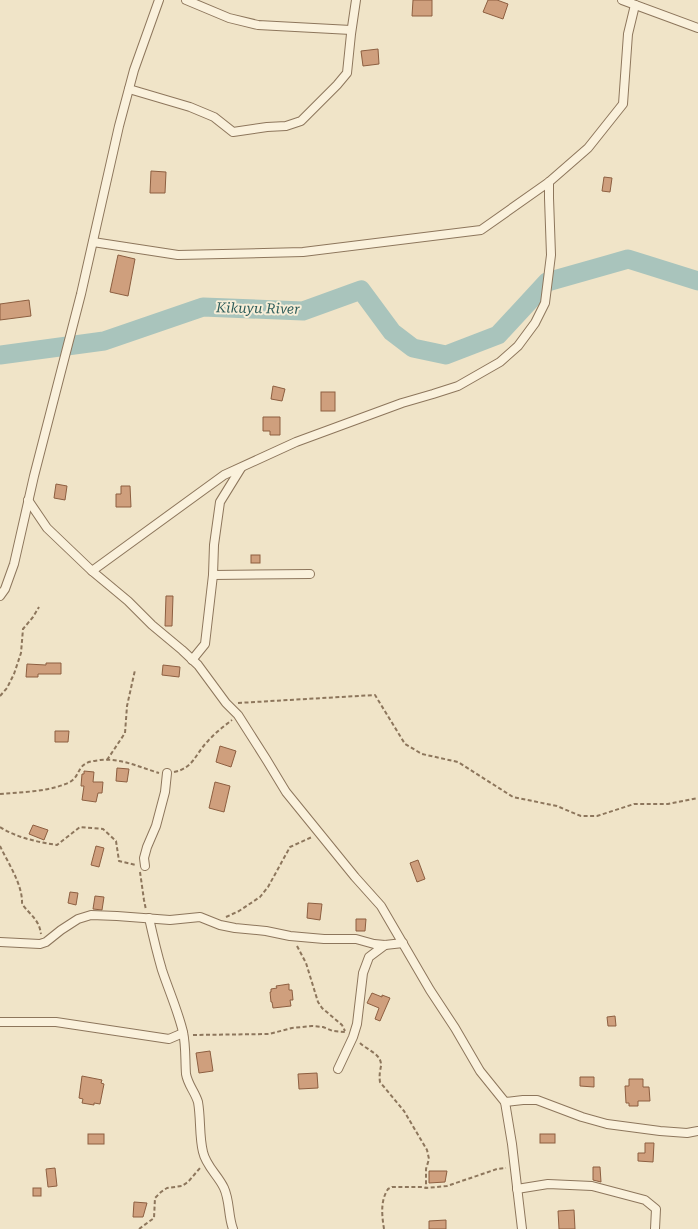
<svg xmlns="http://www.w3.org/2000/svg" width="698" height="1229" font-family="'Roboto Serif',serif">
<style>
.lines{fill:none;stroke-linecap:round;stroke-linejoin:round}
.river{stroke:#a9c4bc;stroke-width:19}
.building{fill:#cf9f7d;stroke:#8d5f41}
.street-casing{stroke:#8d765c;stroke-width:10}
.path{stroke:#8d765c;stroke-width:2;stroke-dasharray:4 2.5;stroke-linecap:butt}
.street{stroke:#faf1dc;stroke-width:8}
.labels{text-anchor:middle;dominant-baseline:central;stroke-width:4;stroke-linejoin:round;paint-order:stroke}
.water-label{font-size:14px;font-style:italic;fill:#2f5d5a;stroke:#f7eed8}
</style>
<rect width="100%" height="100%" fill="#f0e4c8"/>
<g class="lines">
<!-- river -->
<path class="river" d="M0,355L104,341L203,307L303,311L361,290L392,332L413,348L446,355L498,335L547,282L628,259L698,281"/>
</g>
<!-- building -->
<g class="building">
<path d="M413,0H432V16H412Z"/>
<path d="M488,0H497L508,4L503,19L483,12Z"/>
<path d="M378,49L379,64L363,66L361,51Z"/>
<path d="M151,171L166,172L165,193H150Z"/>
<path d="M604,177L612,178L610,192L602,191Z"/>
<path d="M118,255L135,259L128,296L110,292Z"/>
<path d="M29,300L31,316L0,320V304Z"/>
<path d="M273,386L285,389L282,401L271,399Z"/>
<rect x="321" y="392" width="14" height="19"/>
<path d="M263,417H280V435H270V431H263Z"/>
<path d="M56,484L67,486L65,500L54,498Z"/>
<path d="M121,486H130L131,507H116V494H121Z"/>
<rect x="251" y="555" width="9" height="8"/>
<path d="M166,596H173L172,626H165Z"/>
<path d="M46,663H61V674H38V677H26L27,664L46,665Z"/>
<path d="M163,665L180,667L179,677L162,675Z"/>
<path d="M55,731H69L68,742H55Z"/>
<path d="M220,746L236,751L231,767L216,762Z"/>
<path d="M117,768L129,769L127,782L116,781Z"/>
<path d="M84,771L94,772L93,782H103L102,793H98L96,802L82,800L84,786H81L82,774H84Z"/>
<path d="M215,782L230,786L224,812L209,808Z"/>
<path d="M33,825L48,830L44,840L29,834Z"/>
<path d="M96,846L104,848L99,867L91,865Z"/>
<path d="M418,860L425,879L417,882L410,863Z"/>
<path d="M70,892L78,893L76,905L68,903Z"/>
<path d="M95,896L104,897L102,910L93,909Z"/>
<path d="M308,903L322,904L320,920L307,918Z"/>
<path d="M356,919H366L365,931H356Z"/>
<path d="M289,984V990H292L293,1000H290L291,1006L273,1008L272,1002H271L270,992H271V989L277,988L276,986Z"/>
<path d="M372,993L382,997V995L390,998L380,1021L375,1019L379,1008L367,1003Z"/>
<path d="M615,1016L616,1026H608L607,1017Z"/>
<path d="M210,1051L213,1071L199,1073L196,1053Z"/>
<path d="M317,1073L318,1088L299,1089L298,1074Z"/>
<path d="M82,1076L102,1080L101,1083L104,1084L100,1104L94,1103V1105L82,1103L83,1099L79,1098Z"/>
<path d="M580,1077H594V1087L580,1086Z"/>
<path d="M629,1079H643V1087H649L650,1101H638V1106H629V1103H626L625,1086H629Z"/>
<rect x="88" y="1134" width="16" height="10"/>
<rect x="540" y="1134" width="15" height="9"/>
<path d="M645,1143H654L653,1162L638,1161V1153H645Z"/>
<path d="M593,1167H600L601,1182L593,1180Z"/>
<path d="M55,1168L57,1186L48,1187L46,1169Z"/>
<path d="M429,1171H447L445,1182L429,1183Z"/>
<rect x="33" y="1188" width="8" height="8"/>
<path d="M134,1202L147,1203L143,1217H133Z"/>
<path d="M574,1210L575,1229H559L558,1211Z"/>
<path d="M446,1220V1229H429V1221Z"/>
</g>
<g class="lines">
<!-- street casing -->
<g class="street-casing">
<g id="street">
<path d="M186,0L229,18L258,25L351,30"/>
<path d="M622,0L698,28"/>
<path d="M129,89L190,107L214,117L233,132L267,127L286,126L301,121L337,85L347,73L351,34L356,0"/>
<path d="M93,242L178,255L303,252L481,230L549,182L588,148L623,104L628,34L635,5"/>
<path d="M28,500L47,528L92,571L128,601L152,625L182,650L198,665L226,703L238,715L266,759L286,792L355,877L381,906L430,990L455,1028L480,1071L505,1102L512,1144L522,1229"/>
<path d="M92,571L224,475L296,442L402,403L433,394L458,386L500,362L518,346L535,323L545,303L551,255L549,198V182"/>
<path d="M213,575L310,574"/>
<path d="M0,596L5,589L14,564L34,476L81,294L119,126L134,70L159,0"/>
<path d="M192,660L205,644L213,575L214,545L220,502L241,468"/>
<path d="M145,866L144,858L147,847L156,826L165,792L167,773"/>
<path d="M149,918C153,936 157,953 162,970C169,991 178,1011 183,1032C186,1046 185,1060 186,1074C188,1085 195,1092 198,1102C201,1119 199,1136 203,1152C206,1166 218,1175 224,1188C230,1201 228,1216 233,1229"/>
<path d="M0,942L40,944L46,942L61,930L78,919L91,915L117,916L170,920L200,917L220,925L235,928L266,931L290,936L324,939H356L374,944L385,945L403,943"/>
<path d="M0,1022H56L169,1039L183,1033"/>
<path d="M338,1069L353,1037L357,1024L363,973L369,957L385,945"/>
<path d="M505,1102L523,1100H537L582,1117L607,1124L660,1131L687,1133L698,1131"/>
<path d="M517,1189L548,1184L592,1186L645,1200L656,1209L655,1229"/>
</g>
</g>
<!-- path -->
<g class="path">
<path d="M0,696L7,688L14,674L21,653L23,629L33,617L39,607"/>
<path d="M238,703L375,695L405,744L422,754L458,762L513,797L557,806L571,812L581,816H597L634,804H668L698,798"/>
<path d="M107,760L125,733L127,706L135,670"/>
<path d="M174,772C194,768 195,754 208,741C215,733 224,726 232,720"/>
<path d="M0,794C22,792 47,792 68,783C79,778 77,769 85,764C89,761 95,761 100,760C121,758 139,767 159,773"/>
<path d="M0,827C17,838 38,842 57,845L80,827L103,829L116,841L119,861L136,865"/>
<path d="M0,846C8,863 23,885 22,904C30,915 39,919 41,934"/>
<path d="M140,872L144,900L146,910"/>
<path d="M226,917L239,911L260,897L268,887L290,847L312,837"/>
<path d="M297,946L306,963L318,1002L322,1008L342,1025L345,1031"/>
<path d="M193,1035L269,1034L292,1028L312,1026L323,1027L333,1031L345,1032"/>
<path d="M360,1043C367,1050 382,1054 381,1066C380,1071 379,1076 380,1082L404,1111L427,1150L429,1159L426,1169V1188"/>
<path d="M139,1229L154,1218L155,1198L161,1192L167,1188L182,1186L188,1182L200,1168"/>
<path d="M384,1229C382,1216 380,1201 388,1189L392,1187H423L426,1188L447,1186L497,1169L506,1168"/>
</g>
<!-- street -->
<use href="#street" class="street"/>
</g>
<g class="labels">
<!-- water labels -->
<g class="water-label">
<text transform="translate(258 308) rotate(1)">Kikuyu River</text>
</g>
</g>
</svg>
